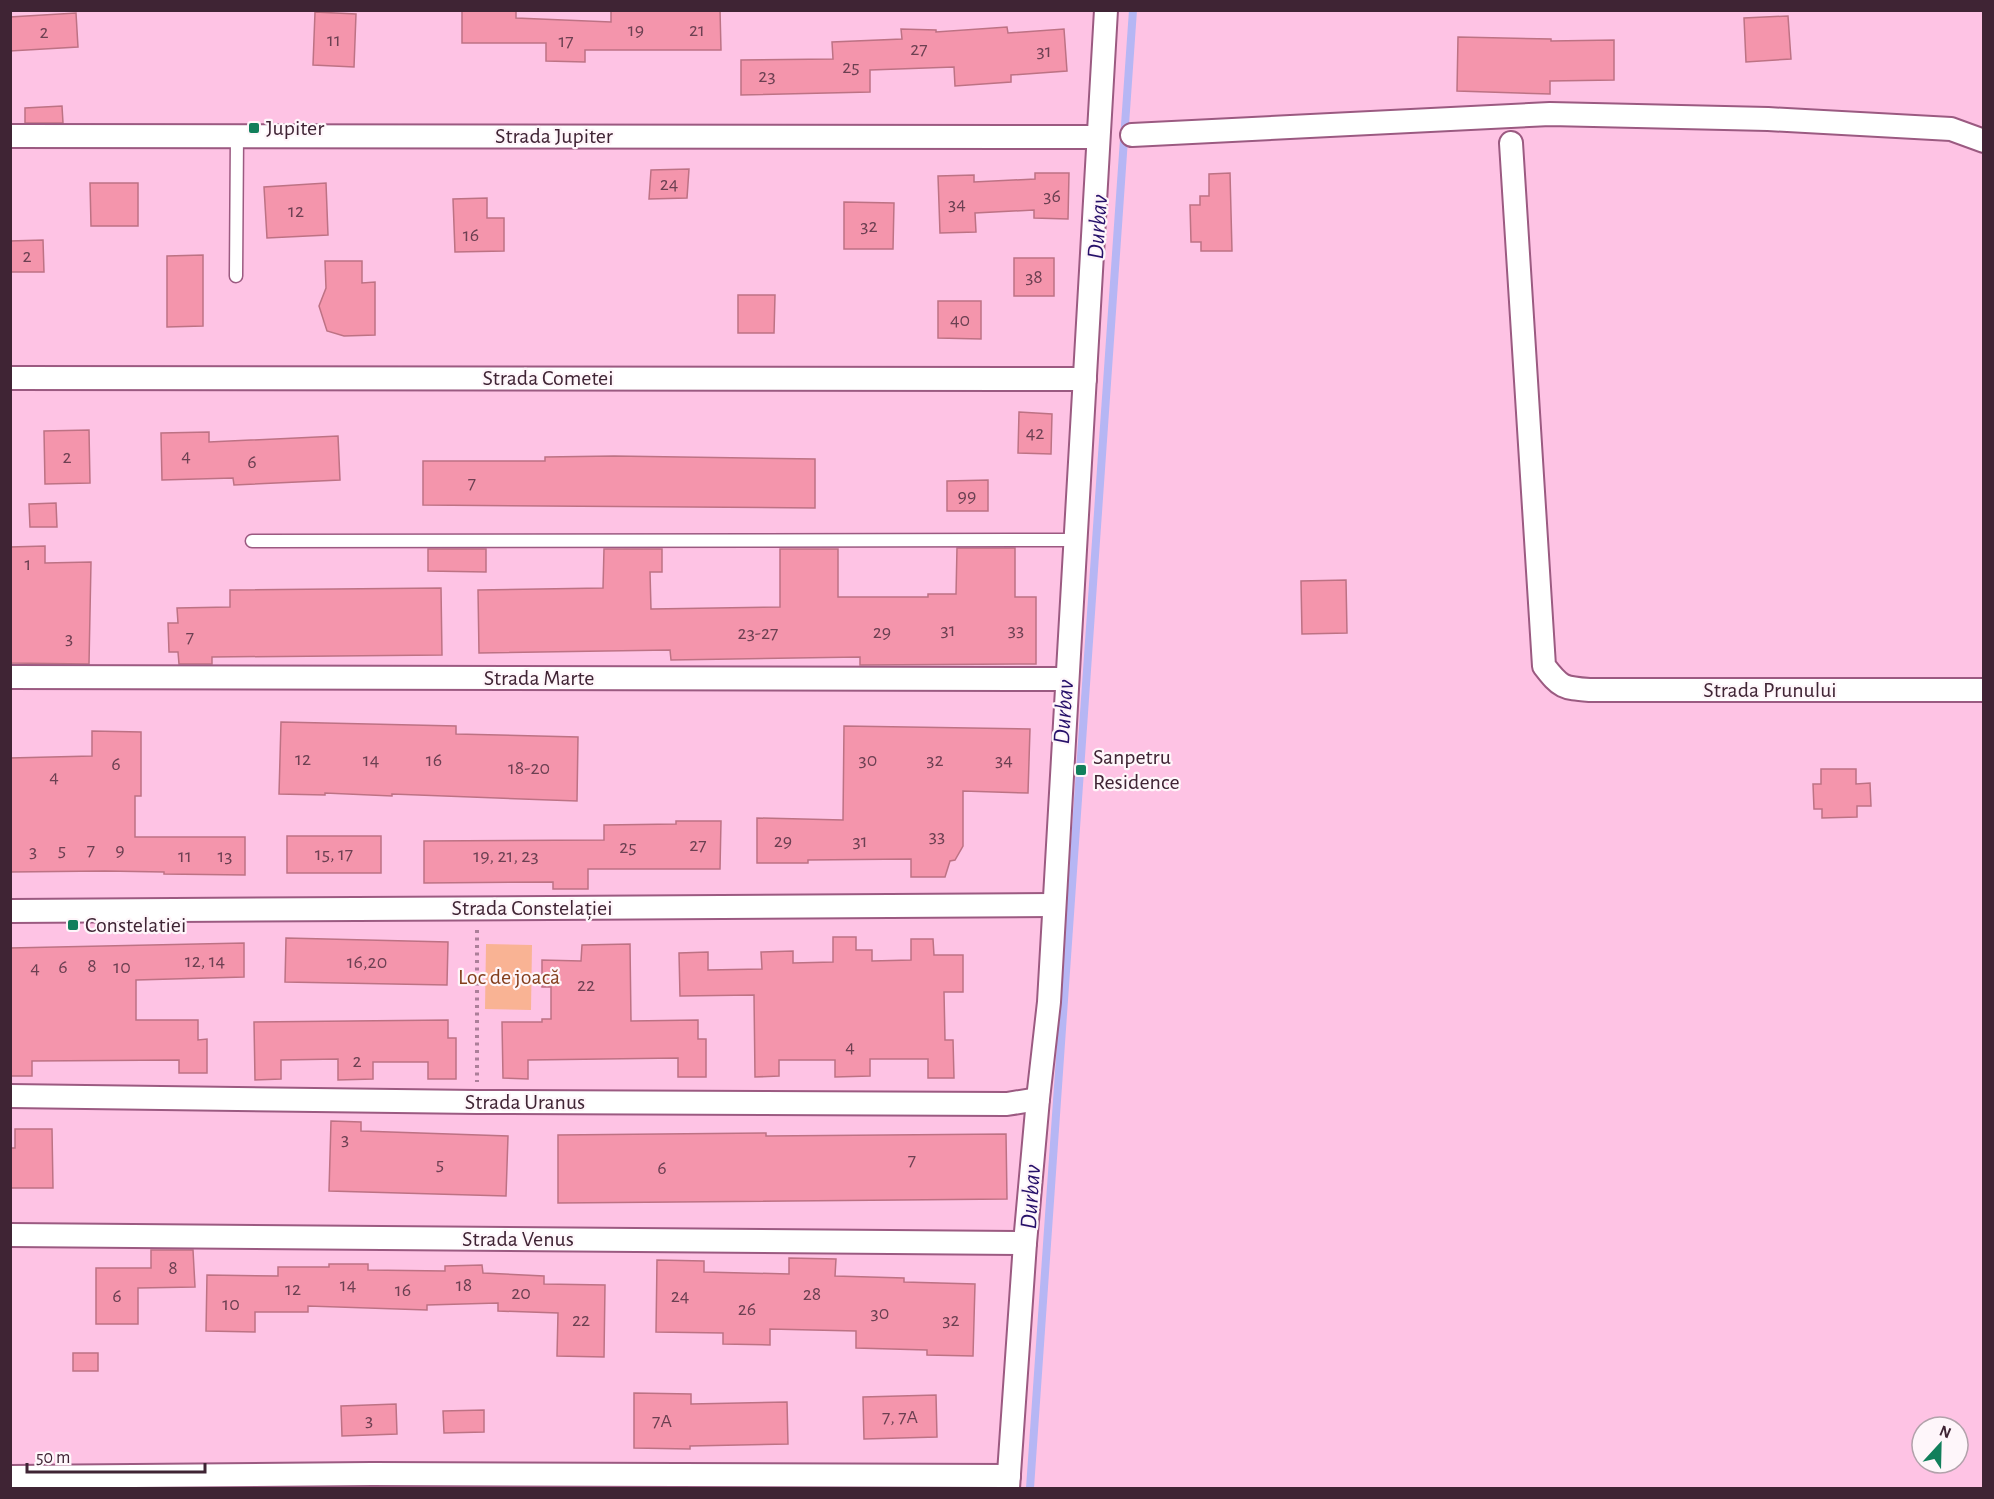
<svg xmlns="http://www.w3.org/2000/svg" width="1994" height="1499" font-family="'Alegreya Sans',sans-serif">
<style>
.green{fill:#f9b394}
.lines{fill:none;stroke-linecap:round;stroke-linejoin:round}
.stream{stroke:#b6b6f4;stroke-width:8}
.building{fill:#f495ac;stroke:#bd7284;stroke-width:1.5}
.lane-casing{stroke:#9b5a81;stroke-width:15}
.street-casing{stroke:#9b5a81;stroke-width:26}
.path{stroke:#ac7f99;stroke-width:4;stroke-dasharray:3 4.5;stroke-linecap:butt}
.lane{stroke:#fff;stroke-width:12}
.street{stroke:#fff;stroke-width:22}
.poi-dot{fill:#117f5b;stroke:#fef6fa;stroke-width:2}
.labels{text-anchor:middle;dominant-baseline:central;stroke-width:4.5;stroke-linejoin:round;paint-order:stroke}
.number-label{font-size:20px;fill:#6c4052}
.poi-label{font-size:22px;fill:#3f2434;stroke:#fef6fa;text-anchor:start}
.street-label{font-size:22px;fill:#3f2434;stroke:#fef6fa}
.park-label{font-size:22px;fill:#843f1d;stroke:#fef6fa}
.water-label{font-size:24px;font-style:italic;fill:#27116a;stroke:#fef6fa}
</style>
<rect width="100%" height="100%" fill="#fec3e4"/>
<!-- green -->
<polygon class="green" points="486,944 532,945 531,1010 485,1009"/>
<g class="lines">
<!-- stream -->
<polyline class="stream" points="1030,1488 1133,10"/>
</g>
<!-- building -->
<g class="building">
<polygon points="611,10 720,10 721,50 585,50 585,62 546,61 546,43 462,43 462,11 516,11 516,18 611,22"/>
<polygon points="315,12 356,14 354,67 313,65"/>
<polygon points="76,13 78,47 10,51 10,17"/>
<polygon points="1788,16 1791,59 1746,62 1744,18"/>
<polygon points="1007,27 1008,33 1064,29 1067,71 1011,75 1011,82 955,86 954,67 870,70 870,92 741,95 741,60 833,59 832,42 902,39 901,29 936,30 936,32"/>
<polygon points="1458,37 1551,39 1551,41 1614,40 1614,80 1550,81 1550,94 1457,91"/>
<polygon points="62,106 63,123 25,123 25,108"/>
<polygon points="689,169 687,198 649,199 651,170"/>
<polygon points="1035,173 1069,173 1068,219 1034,218 1034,210 975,213 976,232 940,233 938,176 974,175 974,182 1035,179"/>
<polygon points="1230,173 1232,251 1201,251 1201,242 1191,242 1190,205 1200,205 1200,196 1209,196 1209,174"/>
<polygon points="90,183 138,183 138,226 91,226"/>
<polygon points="326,183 328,235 267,238 264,187"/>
<polygon points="487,198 487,218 504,218 504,251 455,252 453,199"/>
<polygon points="844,202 894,203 893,249 844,249"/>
<polygon points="43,240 44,272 10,272 10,241"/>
<polygon points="203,255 203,326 167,327 167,256"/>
<rect x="1014" y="258" width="40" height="38"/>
<polygon points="325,261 362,261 362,283 375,282 375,335 344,336 327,331 319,306 326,288"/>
<polygon points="738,295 775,295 774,333 738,333"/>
<polygon points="938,301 981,301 981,339 938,338"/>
<polygon points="1019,412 1052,414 1051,454 1018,453"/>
<polygon points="89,430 90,483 45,484 44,431"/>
<polygon points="209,432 209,442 338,436 340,480 234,485 233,478 162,480 161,433"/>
<polygon points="614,456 815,459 815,508 423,505 423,461 545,461 545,457"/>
<polygon points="988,480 988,511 947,511 947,481"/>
<polygon points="56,503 57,527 30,527 29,504"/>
<polygon points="45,546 45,563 91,562 89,664 10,663 10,547"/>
<polygon points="957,548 1015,548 1015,597 1036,597 1036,664 860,665 860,657 671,660 670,650 479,653 478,590 603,588 604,549 662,549 662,572 650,572 651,609 780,607 780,549 838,549 838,597 928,597 928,594 956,594"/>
<polygon points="428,549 486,549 486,572 428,571"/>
<polygon points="1346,580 1347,633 1302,634 1301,581"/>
<polygon points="441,588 442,655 212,657 212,664 179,664 178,652 169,652 168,623 178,623 177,608 230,607 230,590"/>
<polygon points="281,722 456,726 456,734 578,737 577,801 392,794 392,796 325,793 325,795 279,794"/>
<polygon points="844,726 1030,729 1028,793 963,791 963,846 955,860 950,861 945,877 911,877 911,859 808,860 808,863 757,863 757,818 843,820"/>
<polygon points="92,731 141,732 141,796 135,796 135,837 245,837 245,875 164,874 164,872 105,871 10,872 10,758 92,756"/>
<polygon points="1821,769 1856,769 1856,784 1870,783 1871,806 1857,806 1857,817 1822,818 1822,809 1814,809 1813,784 1821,784"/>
<polygon points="676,821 721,821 720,869 588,869 588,889 553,889 553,882 424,883 424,841 604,840 604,825 676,824"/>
<rect x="287" y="836" width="94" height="37"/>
<polygon points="833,937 856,937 856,950 872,950 872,961 911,960 911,939 933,939 934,955 963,955 963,992 944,992 945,1040 953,1040 954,1078 928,1078 928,1059 870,1059 870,1076 835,1077 835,1060 779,1060 779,1076 755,1077 754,995 680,996 679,953 708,952 708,970 762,969 761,952 793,951 793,963 833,962"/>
<polygon points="286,938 448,942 447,985 285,982"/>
<polygon points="244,943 244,977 136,980 136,1020 198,1020 198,1040 207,1039 207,1073 179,1073 179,1060 32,1061 32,1076 10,1076 10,948"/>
<polygon points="630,944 631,1021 698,1020 698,1039 706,1039 706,1077 678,1077 678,1058 528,1060 528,1079 503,1078 502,1022 542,1022 542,1019 551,1019 551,987 542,987 542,960 581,961 582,945"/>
<polygon points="448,1020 448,1038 456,1038 456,1079 428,1079 428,1062 373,1062 373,1079 338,1080 338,1059 281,1060 281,1079 255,1080 254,1022"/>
<polygon points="331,1121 361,1122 361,1131 508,1136 506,1196 329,1191"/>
<polygon points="15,1129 52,1129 53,1188 10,1188 10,1148 15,1148"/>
<polygon points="766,1133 766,1136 1006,1134 1007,1199 558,1203 558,1135"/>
<polygon points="151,1250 193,1250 195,1287 138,1288 138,1324 96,1324 96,1268 151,1268"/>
<polygon points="789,1258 836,1259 835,1276 904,1278 904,1282 975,1284 973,1356 927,1355 927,1350 856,1348 856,1331 770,1329 770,1345 723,1344 723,1333 656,1332 657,1260 704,1261 704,1272 789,1274"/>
<polygon points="329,1264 368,1264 368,1270 445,1271 445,1266 482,1265 483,1273 544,1276 544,1284 605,1285 604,1357 557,1356 558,1313 498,1311 498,1303 427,1305 427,1310 308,1306 308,1312 255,1312 255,1332 206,1331 207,1275 278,1276 278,1267 329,1267"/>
<rect x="73" y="1353" width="25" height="18"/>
<polygon points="634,1393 691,1394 691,1404 787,1402 788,1444 690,1446 690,1449 634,1448"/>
<polygon points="936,1395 937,1437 864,1439 863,1397"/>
<polygon points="396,1404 397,1434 342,1436 341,1406"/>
<polygon points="484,1410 484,1432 444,1433 443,1411"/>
</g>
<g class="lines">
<defs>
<g id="lane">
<polyline points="236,276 237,135"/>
<polyline points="252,541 1075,540"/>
</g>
<g id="street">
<polyline points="1132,135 1550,114 1768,119 1951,129 1984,141"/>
<polyline points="10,136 1098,137"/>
<path d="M1511 143 1544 666C1561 688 1563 688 1590 690H1984"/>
<polyline points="10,378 1085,379"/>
<polyline points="10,677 1067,679"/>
<polyline points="10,911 1054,905"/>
<polyline points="10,1096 477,1102 1007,1104 1038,1099"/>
<polyline points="10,1235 1025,1243"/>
<polyline points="10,1477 372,1474 1009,1476"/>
<polyline points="1008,1488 1025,1243 1038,1099 1049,1002 1106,10"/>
</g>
</defs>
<!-- lane casing -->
<use href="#lane" class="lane-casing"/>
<!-- street casing -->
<use href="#street" class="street-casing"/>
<!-- path -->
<polyline class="path" points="477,930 477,1082"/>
<!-- lane -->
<use href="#lane" class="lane"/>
<!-- street -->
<use href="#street" class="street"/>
</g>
<!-- markers -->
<g class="poi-dot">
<rect x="248" y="122" width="12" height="12" rx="3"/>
<rect x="1075" y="764" width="12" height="12" rx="3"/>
<rect x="67" y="919" width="12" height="12" rx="3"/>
</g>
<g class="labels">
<!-- number labels -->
<g class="number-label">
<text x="636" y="30">19</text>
<text x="697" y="30">21</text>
<text x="44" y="32">2</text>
<text x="334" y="40">11</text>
<text x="566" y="41">17</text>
<text x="919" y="49">27</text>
<text x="1044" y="51">31</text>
<text x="851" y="67">25</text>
<text x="767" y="76">23</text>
<text x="669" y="184">24</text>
<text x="1052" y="196">36</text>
<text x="957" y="204">34</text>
<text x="296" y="211">12</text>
<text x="869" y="226">32</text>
<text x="471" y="235">16</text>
<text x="27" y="256">2</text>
<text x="1034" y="277">38</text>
<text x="960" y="320">40</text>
<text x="1035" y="433">42</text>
<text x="186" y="456">4</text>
<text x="67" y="457">2</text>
<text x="252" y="462">6</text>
<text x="472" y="483">7</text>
<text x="967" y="496">99</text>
<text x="28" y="564">1</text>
<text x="948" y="630">31</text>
<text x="1016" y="630">33</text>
<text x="882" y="632">29</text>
<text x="758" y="633">23-27</text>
<text x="190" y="637">7</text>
<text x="69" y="638">3</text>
<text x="303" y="759">12</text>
<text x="371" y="760">14</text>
<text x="434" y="760">16</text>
<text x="868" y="760">30</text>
<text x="935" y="760">32</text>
<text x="1004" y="760">34</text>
<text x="116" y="764">6</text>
<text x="529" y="768">18-20</text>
<text x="54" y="777">4</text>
<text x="937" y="836">33</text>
<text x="783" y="841">29</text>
<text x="860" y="841">31</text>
<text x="698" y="845">27</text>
<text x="628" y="847">25</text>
<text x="62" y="850">5</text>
<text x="91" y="850">7</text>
<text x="120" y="850">9</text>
<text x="33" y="851">3</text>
<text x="334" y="854">15, 17</text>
<text x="185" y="856">11</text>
<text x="225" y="856">13</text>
<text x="506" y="856">19, 21, 23</text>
<text x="205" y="961">12, 14</text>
<text x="367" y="962">16,20</text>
<text x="92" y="966">8</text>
<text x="63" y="967">6</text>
<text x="122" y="967">10</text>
<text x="35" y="968">4</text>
<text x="586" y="985">22</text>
<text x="850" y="1047">4</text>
<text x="357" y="1061">2</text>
<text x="345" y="1139">3</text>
<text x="912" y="1160">7</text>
<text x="440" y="1164">5</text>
<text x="662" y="1168">6</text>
<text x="173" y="1268">8</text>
<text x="348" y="1285">14</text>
<text x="464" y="1285">18</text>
<text x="293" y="1289">12</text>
<text x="403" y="1290">16</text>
<text x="521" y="1293">20</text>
<text x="812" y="1294">28</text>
<text x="117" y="1296">6</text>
<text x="680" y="1296">24</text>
<text x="231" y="1304">10</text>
<text x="747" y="1309">26</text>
<text x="880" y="1313">30</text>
<text x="581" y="1320">22</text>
<text x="951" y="1320">32</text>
<text x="900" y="1417">7, 7A</text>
<text x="369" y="1420">3</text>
<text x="662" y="1421">7A</text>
</g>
<!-- poi labels -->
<g class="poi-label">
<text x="266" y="128">Jupiter</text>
<text x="1093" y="757">Sanpetru<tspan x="1093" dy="25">Residence</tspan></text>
<text x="85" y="925">Constelatiei</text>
</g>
<!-- street labels -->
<g class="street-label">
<text x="554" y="136">Strada Jupiter</text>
<text x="548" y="378">Strada Cometei</text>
<text x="539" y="678">Strada Marte</text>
<text x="1770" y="690">Strada Prunului</text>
<text x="532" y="908">Strada Constelației</text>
<text x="525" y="1102">Strada Uranus</text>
<text x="518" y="1239">Strada Venus</text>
</g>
<!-- park labels -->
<g class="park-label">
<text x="509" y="977">Loc de joacă</text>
</g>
<!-- water labels -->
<g class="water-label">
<text transform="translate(1098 227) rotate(-86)">Durbav</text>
<text transform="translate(1064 712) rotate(-86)">Durbav</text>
<text transform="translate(1031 1197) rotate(-86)">Durbav</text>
</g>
</g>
<!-- border -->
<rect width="1994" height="1499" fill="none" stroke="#3f2434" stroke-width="24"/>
<!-- north arrow -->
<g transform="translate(1940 1445) rotate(22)"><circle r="28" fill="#fef6fa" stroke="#b2a2ab" stroke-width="1.5"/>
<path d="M0-4.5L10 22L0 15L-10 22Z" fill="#117f5b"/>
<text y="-9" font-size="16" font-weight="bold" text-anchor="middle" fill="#3f2434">N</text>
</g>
<!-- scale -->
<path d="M27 1463v9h178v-9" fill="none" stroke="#3f2434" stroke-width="3"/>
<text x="36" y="1463" font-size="18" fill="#3f2434" stroke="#fef6fa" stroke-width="4.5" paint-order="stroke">50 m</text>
</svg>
